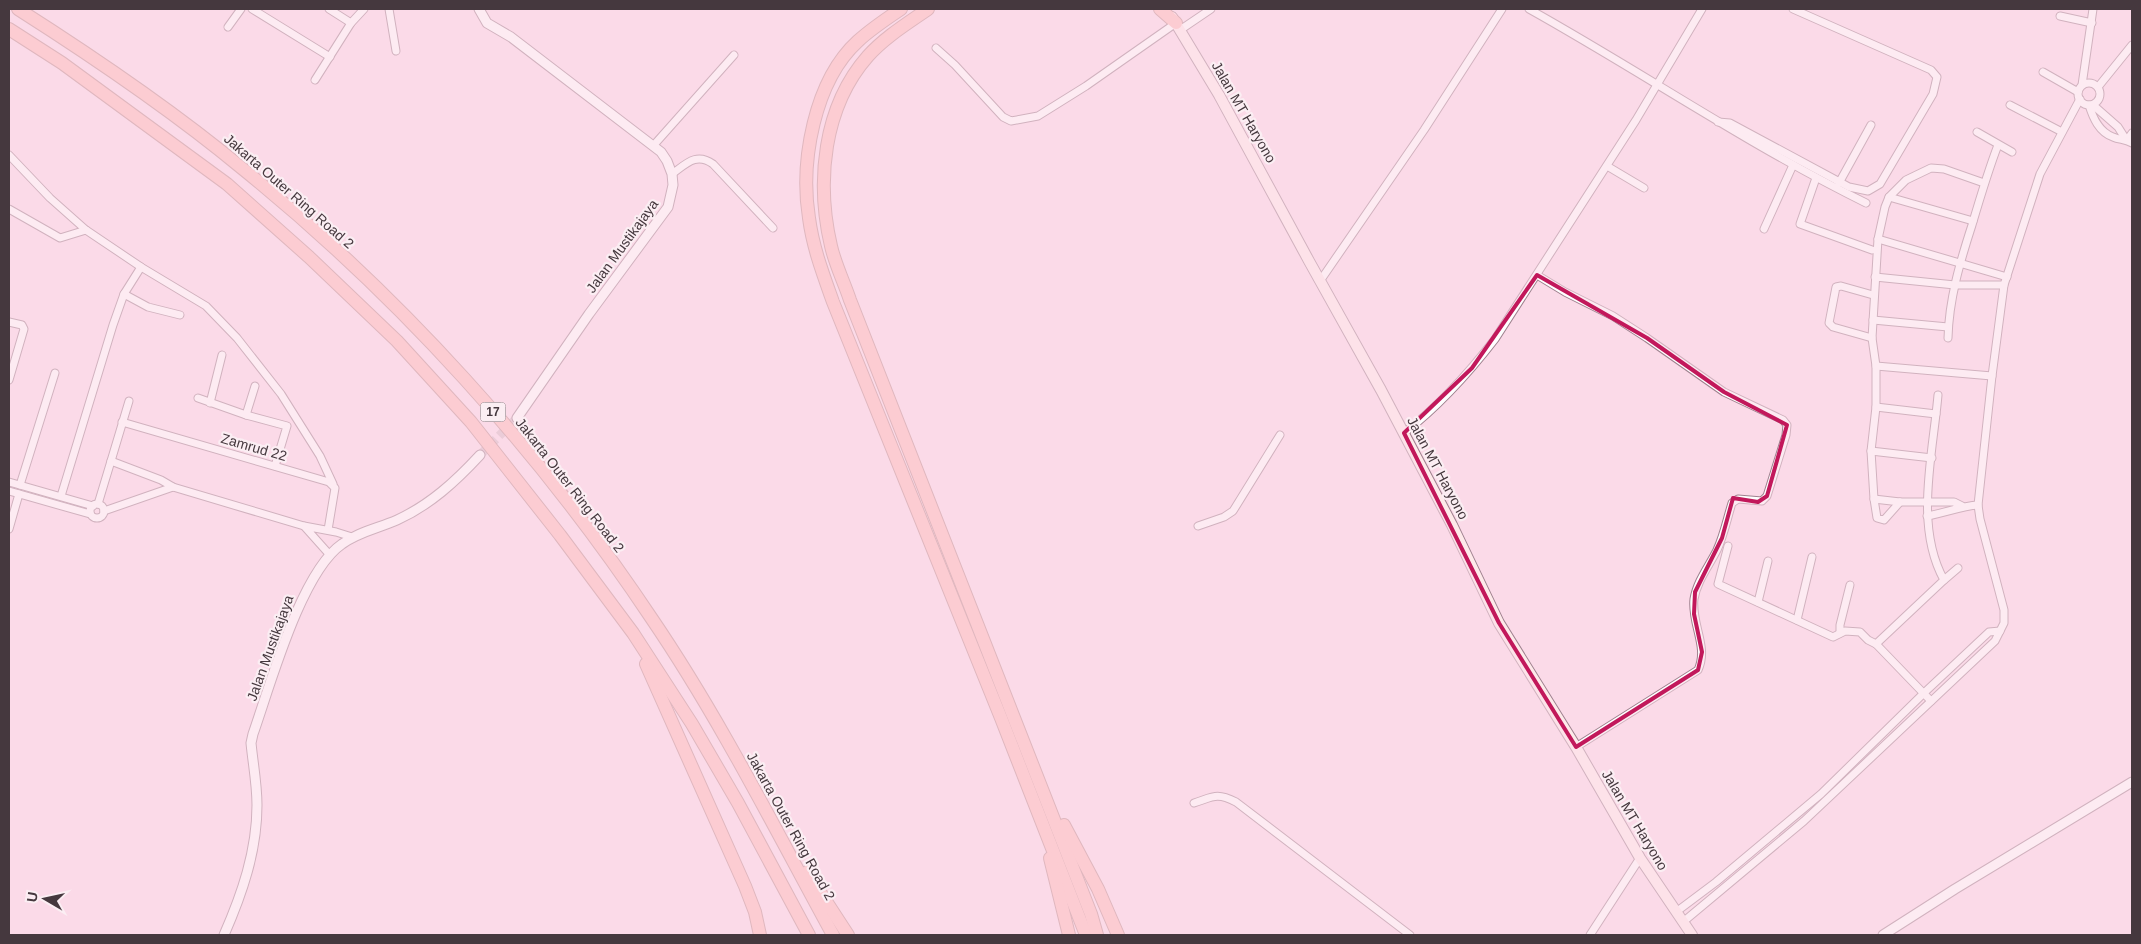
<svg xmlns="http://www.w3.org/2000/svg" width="2141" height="944" font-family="Helvetica,sans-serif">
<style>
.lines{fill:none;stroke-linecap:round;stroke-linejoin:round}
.tertiary-tunnel{stroke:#d7bac6;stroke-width:9;stroke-dasharray:9 4.5;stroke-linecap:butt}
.minor-casing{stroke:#9e818e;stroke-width:9}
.tertiary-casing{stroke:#9e818e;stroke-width:11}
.secondary-casing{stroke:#9e818e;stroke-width:12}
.motorway-casing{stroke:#bd8c8d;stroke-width:14}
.minor{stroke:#fff;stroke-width:7}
.tertiary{stroke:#fff;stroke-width:9}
.secondary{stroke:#feeaea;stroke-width:10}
.motorway{stroke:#fdbab8;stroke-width:12}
.marked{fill:none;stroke:#c2185b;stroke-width:4;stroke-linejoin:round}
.labels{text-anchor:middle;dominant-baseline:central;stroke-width:4.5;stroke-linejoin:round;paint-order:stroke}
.shield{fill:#fbeef3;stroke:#7c6f74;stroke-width:1}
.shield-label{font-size:12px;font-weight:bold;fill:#45383e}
.street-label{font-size:14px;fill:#45383e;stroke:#fbeef3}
</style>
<rect width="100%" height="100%" fill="#fbdae8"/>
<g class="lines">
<!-- tertiary-tunnel -->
<polyline class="tertiary-tunnel" points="480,455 517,418"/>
<defs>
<g id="minor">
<polyline points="252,9 330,57"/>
<polyline points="329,9 351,23"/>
<polyline points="389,9 396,51"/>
<path d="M1529 9C1642 72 1750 146 1866 203"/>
<polyline points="2060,16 2092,23"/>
<polyline points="228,27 241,9"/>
<polyline points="1180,30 1211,9"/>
<polyline points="936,48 955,65 1003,117 1011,121 1038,116 1086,86 1176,23"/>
<polyline points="2043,72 2078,92"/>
<polyline points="315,80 351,23 364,9"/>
<circle cx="2089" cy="94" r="11"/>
<polyline points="2082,85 2093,9"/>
<polyline points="2098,87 2132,45"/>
<polyline points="2010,105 2062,132"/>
<path d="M2089 105C2093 118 2099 132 2113 137 2120 140 2125 139 2132 143"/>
<polyline points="2093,105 2118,127 2125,138"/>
<polyline points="1718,122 1730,123 1849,187 1868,191 1880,184 1933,94 1937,77 1931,70 1793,9"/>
<polyline points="1977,132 2012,152"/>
<polyline points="2127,140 2132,133"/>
<polyline points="653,146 734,55"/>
<polyline points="9,155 50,198 86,230 141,267 206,306 237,338 281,394 320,456 333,484"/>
<polyline points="1607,166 1644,188"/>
<path d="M672 174C686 164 696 152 713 164L773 228"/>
<polyline points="1816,178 1800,224 1872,250"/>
<polyline points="1839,183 1871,125"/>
<polyline points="1889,197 1973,221"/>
<polyline points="9,209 60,238 86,230"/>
<polyline points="1764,229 1793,165"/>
<polyline points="1878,239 2007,277"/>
<path d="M1537 275 1565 292 1613 316 1647 338 1724 392 1783 420 1787 425 1786 435 1767 496 1762 501 1738 499 1732 503C1727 519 1724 535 1717 550 1709 566 1697 581 1694 599 1691 624 1709 647 1698 670L1576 747"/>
<polyline points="1875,277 1955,285 2004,285"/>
<polyline points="1320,281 1424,130 1502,9"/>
<polyline points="124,294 148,307 180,315"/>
<polyline points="1873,320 1948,327"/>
<polyline points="9,322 22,325 24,329 9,380"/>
<polyline points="1872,338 1833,327 1829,323 1836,287 1841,286 1873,295"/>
<path d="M1948 338C1949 299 1960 262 1972 225 1980 198 1988 171 1998 145"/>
<polyline points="1876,366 1992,376"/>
<polyline points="198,398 246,415 287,426 275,466"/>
<polyline points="210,403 222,355"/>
<polyline points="1876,407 1936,414"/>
<polyline points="246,415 255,386"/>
<polyline points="122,422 329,482 335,488 328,530"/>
<path d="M1404 433C1439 406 1468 374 1495 339L1636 120 1702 9"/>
<polyline points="1871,451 1932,458"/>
<polyline points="111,461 129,401"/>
<polyline points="9,482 93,506"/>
<polyline points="20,485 55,373"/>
<polyline points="9,491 90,514"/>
<polyline points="61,496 113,325 124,294 141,267"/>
<polyline points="1874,499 1900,502 1954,502 1962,506"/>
<polyline points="1900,502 1884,520 1877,518 1874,499 1871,451 1876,407 1876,366 1872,338 1878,239 1885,207 1889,197 1906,180 1931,168 1944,169 1984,183"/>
<polyline points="98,504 111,461 161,480 173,487"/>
<circle cx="97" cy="511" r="7"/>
<polyline points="104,511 173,487 304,526"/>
<path d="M1927 516C1945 513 1961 506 1978 505"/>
<polyline points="1198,526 1224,517 1233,511 1280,435"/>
<polyline points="9,529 19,494"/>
<polyline points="1728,546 1718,584 1833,637 1845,631 1860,632 1868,640 1876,644 1931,701"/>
<polyline points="329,554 304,526 336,532 352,537"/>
<polyline points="1944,580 1958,568"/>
<polyline points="1758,602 1768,561"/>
<polyline points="1797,620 1812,557"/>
<polyline points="1840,633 1840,625 1850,585"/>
<path d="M1876 644 1944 580C1914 526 1933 454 1938 395"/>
<path d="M1194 803C1213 797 1216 792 1236 802L1410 935"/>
<polyline points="1676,912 1716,882 1821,794 1925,692 1989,632 2000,631"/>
<polyline points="1683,922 1804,821 1995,641 2004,623 2004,610 1980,519 1978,505 1992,376 2004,285 2040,174 2080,99"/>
<polyline points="1590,935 1640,858"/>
</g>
<g id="tertiary">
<polyline points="479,9 487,23 511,37 661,152 667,161 672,174 673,185 668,207 589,314 517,418"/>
<path d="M224 935C242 894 257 851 257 805 257 784 253 764 251 743L253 734C270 686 301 572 342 544 358 532 379 528 397 520 430 505 456 481 480 455"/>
<polyline points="1883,935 1955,889 2132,782"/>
</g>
<polyline id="secondary" points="1172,17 1219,95 1309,261 1381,390 1452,525 1499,623 1576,747 1640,858 1692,935"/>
<g id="motorway">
<path d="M18 9C95 58 172 110 243 169 400 296 540 451 652 619 720 719 775 829 833 935"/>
<path d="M901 9C886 19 871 29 858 41 814 81 800 162 809 218 813 248 823 274 833 302L1001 718 1086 935"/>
<path d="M928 9C908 23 885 37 868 56 823 107 816 182 831 246 835 264 844 282 850 300L1091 914 1097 935"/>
<polyline points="1160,9 1176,23"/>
<polyline points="9,29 62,63 227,184 309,257 397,341 471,422 560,535 633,633 692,724 738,803 809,935"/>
<polyline points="646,664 745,886 755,912 760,935"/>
<polyline points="1064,825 1098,889 1118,935"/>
<polyline points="1050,858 1069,935"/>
<polyline points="807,872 848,935"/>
</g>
</defs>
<!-- minor casing -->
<use href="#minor" class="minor-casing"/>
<!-- tertiary casing -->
<use href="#tertiary" class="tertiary-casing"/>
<!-- secondary casing -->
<use href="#secondary" class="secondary-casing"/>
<!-- motorway casing -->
<use href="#motorway" class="motorway-casing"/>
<!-- minor -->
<use href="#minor" class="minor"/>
<!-- tertiary -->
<use href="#tertiary" class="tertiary"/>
<!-- secondary -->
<use href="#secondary" class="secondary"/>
<!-- motorway -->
<use href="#motorway" class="motorway"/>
</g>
<!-- marked area -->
<path d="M0 0H2141V944H0ZM1537 275 1647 338 1724 392 1787 425 1767 496 1758 502 1733 498 1722 538 1695 592 1694 614 1702 652 1698 670 1576 747 1499 623 1404 433 1472 368Z" fill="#fbdae8" fill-opacity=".55" fill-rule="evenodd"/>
<path class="marked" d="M1537 275 1647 338 1724 392 1787 425 1767 496 1758 502 1733 498 1722 538 1695 592 1694 614 1702 652 1698 670 1576 747 1499 623 1404 433 1472 368Z"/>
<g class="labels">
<!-- shield labels -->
<rect class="shield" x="480.5" y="402.5" width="25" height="19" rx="4"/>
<g class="shield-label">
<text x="493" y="412">17</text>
</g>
<!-- street labels -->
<g class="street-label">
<text transform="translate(1244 112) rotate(60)">Jalan MT Haryono</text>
<text transform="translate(289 191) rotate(41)">Jakarta Outer Ring Road 2</text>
<text transform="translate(622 246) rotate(-54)">Jalan Mustikajaya</text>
<text transform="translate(254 447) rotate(16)">Zamrud 22</text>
<text transform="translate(1438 468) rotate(62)">Jalan MT Haryono</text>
<text transform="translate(570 485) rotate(52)">Jakarta Outer Ring Road 2</text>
<text transform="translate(270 648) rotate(-70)">Jalan Mustikajaya</text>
<text transform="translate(1635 820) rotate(59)">Jalan MT Haryono</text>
<text transform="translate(791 826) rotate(61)">Jakarta Outer Ring Road 2</text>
</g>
</g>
<!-- border -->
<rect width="2141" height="944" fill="none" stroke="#45383e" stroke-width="20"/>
<!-- north arrow -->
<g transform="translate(45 899) rotate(279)" stroke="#fbeef3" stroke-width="4" paint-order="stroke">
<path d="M0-4L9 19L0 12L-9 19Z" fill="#45383e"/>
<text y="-8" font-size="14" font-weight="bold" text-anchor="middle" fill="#45383e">U</text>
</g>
</svg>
